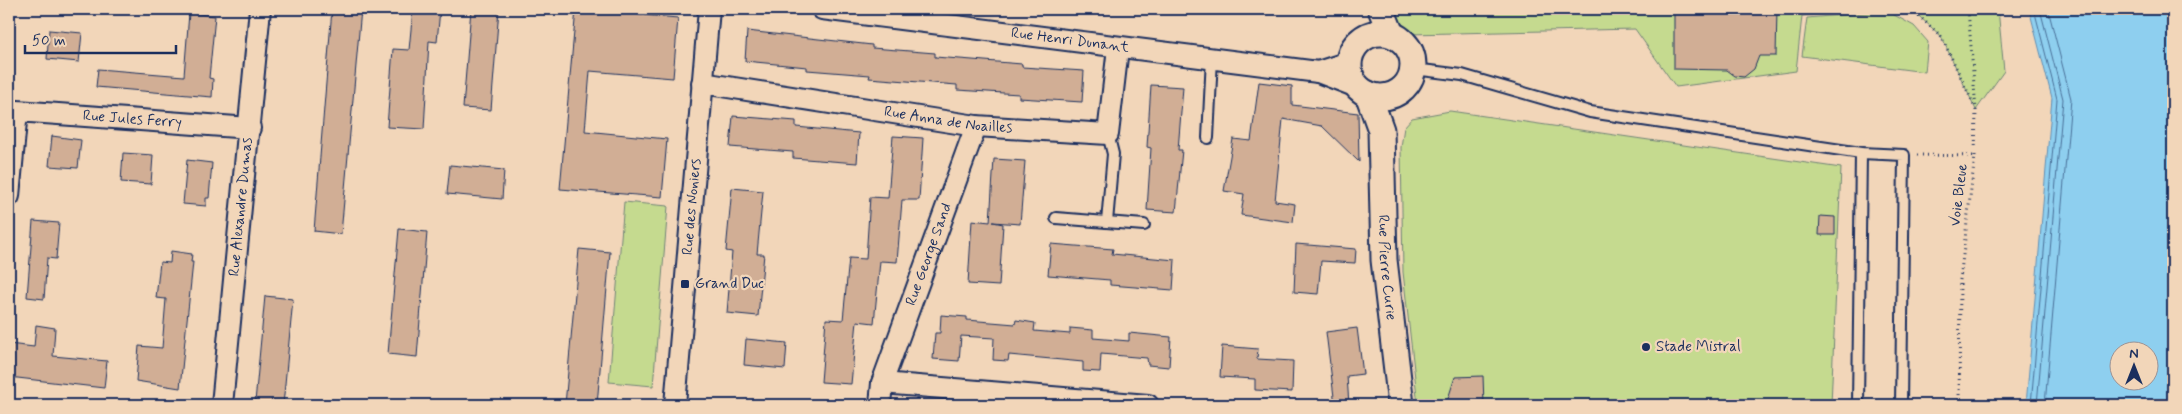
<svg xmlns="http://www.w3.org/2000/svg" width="2182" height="414" font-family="Mynerve,sans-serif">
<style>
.green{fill:#c5da8f;stroke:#708476}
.water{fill:#8ecfef;stroke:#608fb5;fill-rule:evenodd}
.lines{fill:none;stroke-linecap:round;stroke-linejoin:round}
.shore{stroke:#496f98;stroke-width:1}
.building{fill:#d1ae95;stroke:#1b2f5e}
.service-casing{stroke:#1b2f5e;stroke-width:14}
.minor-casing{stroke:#1b2f5e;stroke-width:24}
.tertiary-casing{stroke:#1b2f5e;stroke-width:29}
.path{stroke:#1b2f5e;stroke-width:3;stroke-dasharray:1 4;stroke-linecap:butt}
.service{stroke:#f2d6b9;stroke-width:10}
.minor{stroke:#f2d6b9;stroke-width:20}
.tertiary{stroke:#f2d6b9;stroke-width:25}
.poi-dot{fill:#1b2f5e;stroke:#f2d6b9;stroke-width:2}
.labels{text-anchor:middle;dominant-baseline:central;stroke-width:4.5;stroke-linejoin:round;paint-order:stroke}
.street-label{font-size:15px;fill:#1b2f5e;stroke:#f2d6b9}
.poi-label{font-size:15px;fill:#1b2f5e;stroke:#f2d6b9;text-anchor:start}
</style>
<rect width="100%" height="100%" fill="#f2d6b9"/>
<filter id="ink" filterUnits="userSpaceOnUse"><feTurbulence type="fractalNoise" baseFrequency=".02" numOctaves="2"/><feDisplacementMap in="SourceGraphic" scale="10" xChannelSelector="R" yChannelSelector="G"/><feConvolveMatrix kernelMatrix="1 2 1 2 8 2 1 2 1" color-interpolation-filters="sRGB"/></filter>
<g filter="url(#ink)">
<!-- green -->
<g class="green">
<polygon points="1392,9 1873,9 1802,16 1796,71 1676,87 1635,29 1409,34"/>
<polygon points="1911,9 1998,9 2004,71 1976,110 1941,36"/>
<polygon points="1887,11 1914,26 1928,42 1925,72 1802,56 1807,18"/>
<polygon points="1450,111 1841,168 1831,405 1418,405 1403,272 1401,147 1404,127 1412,118"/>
<polygon points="624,202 668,206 653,386 609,382"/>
</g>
<!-- water -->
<path class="water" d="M2029 9H2173V405H2026L2052 98ZM2120 352H2150V382H2120Z"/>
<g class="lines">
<!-- shore -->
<g class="shore">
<polyline points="2031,405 2057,99 2034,9"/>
<polyline points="2037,405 2063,99 2040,9"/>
<polyline points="2045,405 2071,99 2048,9"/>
</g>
</g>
<!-- building -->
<g class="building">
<polygon points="332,9 361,9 341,234 314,231"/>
<polygon points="413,9 440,9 437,42 429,41 424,129 387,127 393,49 409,50"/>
<polygon points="471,9 499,9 491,110 463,108"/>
<polygon points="576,9 595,9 595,11 678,18 673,78 590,71 585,131 667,139 662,197 560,189"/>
<polygon points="1674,9 1777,9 1776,56 1759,56 1754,69 1744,77 1735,76 1727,70 1674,69"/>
<polygon points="189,13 215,16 209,78 213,79 212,97 96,87 98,69 184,76"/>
<polygon points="49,30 82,33 79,62 47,59"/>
<polygon points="747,31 872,45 872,48 935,53 935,57 1022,64 1022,67 1084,71 1082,102 1019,98 1019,94 957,90 957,85 869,78 870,75 807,70 807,67 745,61"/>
<polygon points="1259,82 1292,86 1292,105 1358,113 1359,162 1322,126 1283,119 1275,201 1295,204 1293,222 1241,215 1244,194 1224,191 1233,139 1251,141"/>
<polygon points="1151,85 1183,87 1178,150 1182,150 1176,212 1147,210 1151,148 1147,147"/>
<polygon points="733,116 796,121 796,127 859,133 857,163 793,158 793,152 730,147"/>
<polygon points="52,136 81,140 78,168 49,166"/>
<polygon points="893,136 923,138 919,200 902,200 897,262 880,261 874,323 857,321 851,384 821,382 826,319 843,320 849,258 866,259 870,197 888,198"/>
<polygon points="123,153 153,155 151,184 121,182"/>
<polygon points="994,159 1025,161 1020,224 993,222 1003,224 999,286 968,284 972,220 990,222"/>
<polygon points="187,160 212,163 209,198 206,198 206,206 183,204"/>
<polygon points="450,165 504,170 502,199 447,194"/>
<polygon points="732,188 763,191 757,254 764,254 758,316 727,313 732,252 726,251"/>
<polygon points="1820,216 1835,217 1835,235 1819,235"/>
<polygon points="33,221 59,223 56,259 47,258 44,299 27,297"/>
<polygon points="399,229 427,232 417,357 388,354"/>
<polygon points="1051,244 1113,249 1112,254 1175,260 1173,290 1110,285 1110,280 1048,275"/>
<polygon points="1296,244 1356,249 1355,263 1321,261 1318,294 1294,292"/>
<polygon points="579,249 610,252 597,405 565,405"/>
<polygon points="171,251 192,254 191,262 193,262 180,388 136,381 139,346 162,348 166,299 156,298 160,262 170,263"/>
<polygon points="265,296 293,299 283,405 255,402"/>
<polygon points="941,315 967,317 967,320 1015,324 1016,320 1035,323 1034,331 1070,334 1070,328 1093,330 1093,338 1129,341 1129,333 1171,337 1169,367 1148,365 1147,358 1101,354 1100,372 1083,371 1083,362 1009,355 1008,361 993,360 994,338 961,336 959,361 933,359 935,333 940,333"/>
<polygon points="36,325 55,328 53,356 107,361 104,388 9,377 9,344 34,347"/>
<polygon points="1357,328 1363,374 1347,376 1349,405 1335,405 1326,332"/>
<polygon points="746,339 787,343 785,369 744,365"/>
<polygon points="1222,346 1258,349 1257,359 1293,361 1292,392 1255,390 1255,379 1220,377"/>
<polygon points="1483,376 1484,405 1446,405 1455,377"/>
</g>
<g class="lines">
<defs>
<g id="service">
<polyline points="1414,69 1462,75 1590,112 1861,153 1904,155 1901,405"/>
<polyline points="1208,138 1212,58"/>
<polyline points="1056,218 1144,225"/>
<polyline points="1107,222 1113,154 1108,134"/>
<polyline points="1858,405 1861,153"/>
</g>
<g id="minor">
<path id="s1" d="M822 9 1318 72 1357 87"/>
<polyline points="1318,72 1349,62"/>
<path id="s2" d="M702 83 976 126 1108 134 1118 48"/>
<path id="s3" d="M9 196 17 111 250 128"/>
<polyline points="882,383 1148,405"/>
<path id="s4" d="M222 405 260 9"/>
<path id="s5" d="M675 405 709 9"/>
<path id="s6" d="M880 405 882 383 976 126"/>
</g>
<g id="tertiary">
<polyline points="1381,9 1391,34"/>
<circle cx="1381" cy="65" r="32"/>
<path id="s7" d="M1368 94 1381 130 1384 260 1401 405"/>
</g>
</defs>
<!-- service casing -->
<use href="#service" class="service-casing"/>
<!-- minor casing -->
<use href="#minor" class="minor-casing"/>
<!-- tertiary casing -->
<use href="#tertiary" class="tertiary-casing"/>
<!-- path -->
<g class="path">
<polyline points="1911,9 1941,36 1975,107"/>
<polyline points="1917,155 1975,156"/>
<polyline points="1959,405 1960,280 1975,156 1976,110 1968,9"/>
</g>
<!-- service -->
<use href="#service" class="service"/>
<!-- minor -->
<use href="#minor" class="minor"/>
<!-- tertiary -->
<use href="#tertiary" class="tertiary"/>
</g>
</g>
<!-- markers -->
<g class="poi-dot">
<rect x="680" y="279" width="10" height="10" rx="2.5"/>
<circle cx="1646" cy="347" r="5"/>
</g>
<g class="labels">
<!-- street labels -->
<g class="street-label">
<text stroke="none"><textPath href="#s1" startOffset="250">Rue Henri Dunant</textPath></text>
<text stroke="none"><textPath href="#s3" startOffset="201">Rue Jules Ferry</textPath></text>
<text stroke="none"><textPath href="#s2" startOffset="249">Rue Anna de Noailles</textPath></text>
<text transform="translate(1959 195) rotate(-83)">Voie Bleue</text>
<text stroke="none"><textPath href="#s4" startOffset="199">Rue Alexandre Dumas</textPath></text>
<text stroke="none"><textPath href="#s5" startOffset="199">Rue des Noniers</textPath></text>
<text stroke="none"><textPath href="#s6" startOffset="159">Rue George Sand</textPath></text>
<text stroke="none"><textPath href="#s7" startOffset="176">Rue Pierre Curie</textPath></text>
</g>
<!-- poi labels -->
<g class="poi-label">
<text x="695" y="284">Grand Duc</text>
<text x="1656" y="347">Stade Mistral</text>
</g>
</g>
<!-- margin -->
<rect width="2182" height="414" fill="none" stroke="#f2d6b9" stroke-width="30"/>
<rect x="15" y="15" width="2152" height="384" fill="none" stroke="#1b2f5e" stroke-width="2" filter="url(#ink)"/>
<!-- north arrow -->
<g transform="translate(2134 366)"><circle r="24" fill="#f2d6b9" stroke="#9c9395"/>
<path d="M0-4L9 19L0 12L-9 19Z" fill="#1b2f5e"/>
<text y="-8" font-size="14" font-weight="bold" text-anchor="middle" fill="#1b2f5e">N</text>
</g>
<!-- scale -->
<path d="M25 45v8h151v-8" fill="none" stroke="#1b2f5e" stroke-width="2.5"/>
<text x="32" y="45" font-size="15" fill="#1b2f5e" stroke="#f2d6b9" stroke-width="4" paint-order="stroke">50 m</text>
</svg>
